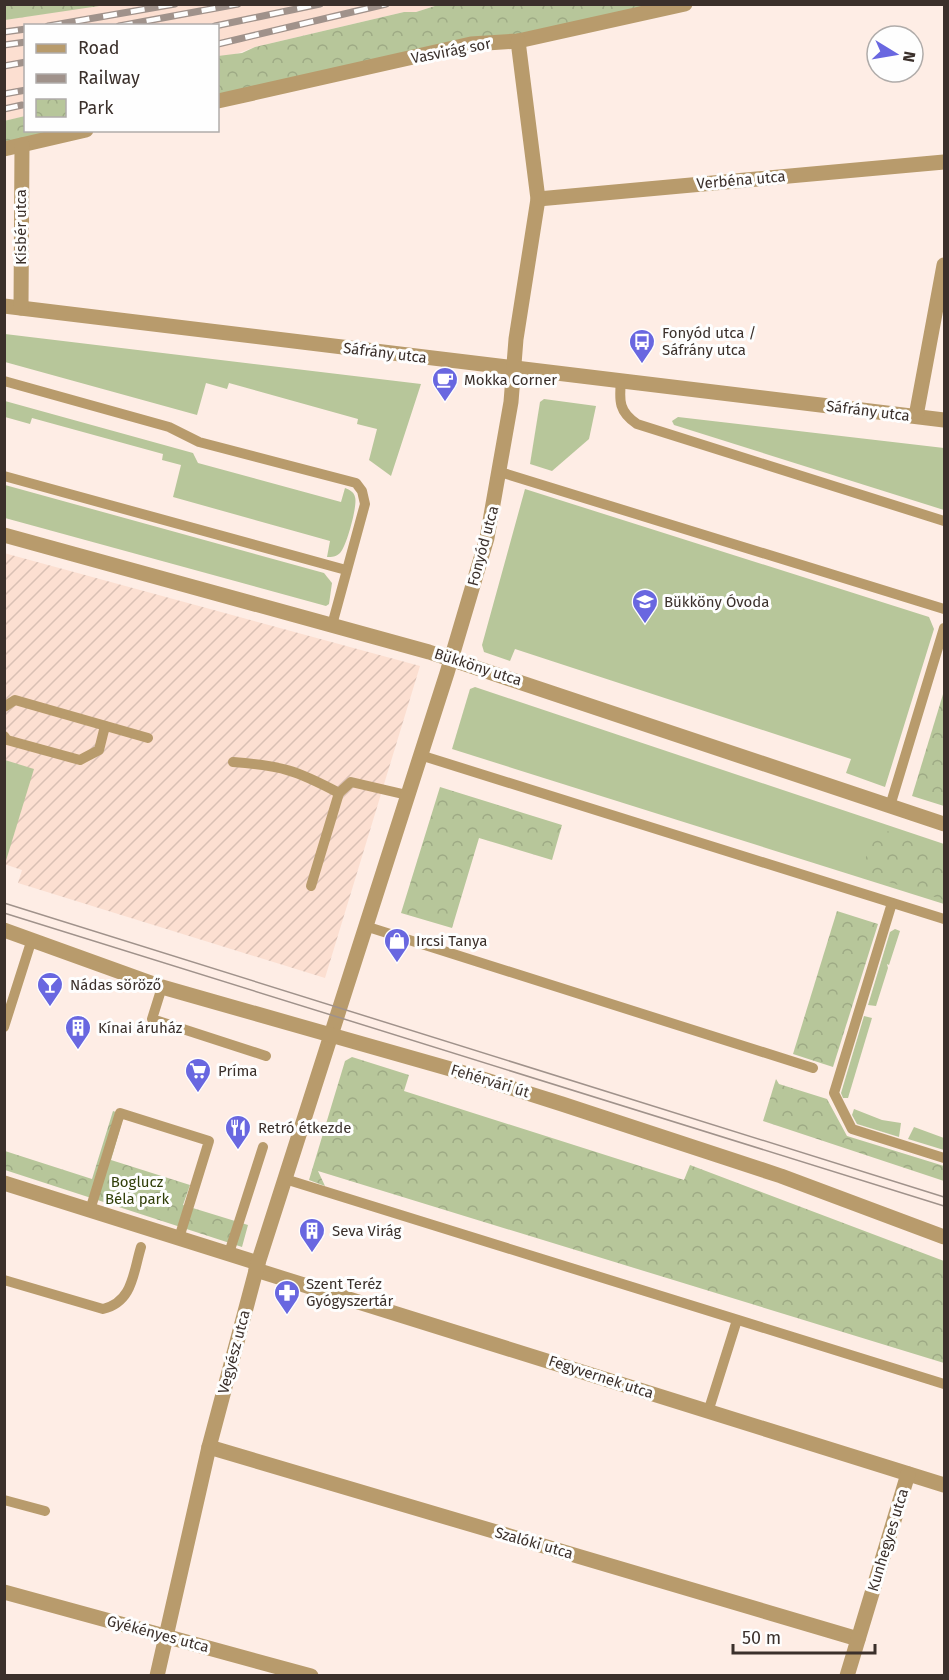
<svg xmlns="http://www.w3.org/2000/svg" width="949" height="1680" font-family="'Fira Sans',sans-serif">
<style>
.industrial{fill:url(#industrial-furrows)}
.built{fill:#fcdfd1}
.grass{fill:#b7c69a}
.park{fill:url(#park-crowns)}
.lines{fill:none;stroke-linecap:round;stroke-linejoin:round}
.service{stroke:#b89b6c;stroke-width:10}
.minor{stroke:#b89b6c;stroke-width:15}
.tertiary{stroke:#b89b6c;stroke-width:15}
.tram{stroke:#a0928b;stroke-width:1.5}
.rail-casing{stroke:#a0928b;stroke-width:7}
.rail{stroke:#fefefe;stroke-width:4.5;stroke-dasharray:14;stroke-linecap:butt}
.labels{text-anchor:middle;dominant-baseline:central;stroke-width:6;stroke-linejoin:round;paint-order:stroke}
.street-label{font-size:15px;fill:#3b302b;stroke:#fefefe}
.poi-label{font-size:15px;fill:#3b302b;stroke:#fefefe;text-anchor:start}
.park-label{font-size:15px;fill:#303e08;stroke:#fefefe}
</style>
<defs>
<pattern id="industrial-furrows" width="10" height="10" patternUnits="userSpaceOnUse" patternTransform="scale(1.5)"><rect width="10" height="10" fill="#fcdfd1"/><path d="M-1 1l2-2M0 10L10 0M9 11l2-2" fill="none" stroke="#d9c0b4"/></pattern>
<pattern id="park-crowns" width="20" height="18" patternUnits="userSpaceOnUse" patternTransform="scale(1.5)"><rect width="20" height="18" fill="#b7c69a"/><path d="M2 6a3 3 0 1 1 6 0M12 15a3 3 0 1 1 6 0" fill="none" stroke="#9eaa85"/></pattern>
</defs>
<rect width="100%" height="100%" fill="#feede5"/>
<!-- industrial -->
<polygon class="industrial" points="4,553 420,666 325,978 18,883 22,870 4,864"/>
<!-- built -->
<polygon class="built" points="106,4 438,5 416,12 404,12 255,47 230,56 218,56 218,26 26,26 25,116 5,121 4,20"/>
<!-- grass -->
<g class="grass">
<polygon points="5,334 421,384 391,476 369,460 377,429 357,424 358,419 229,383 227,389 206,383 197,415 5,362"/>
<polygon points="544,399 596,406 589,439 552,471 530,464 540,402"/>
<path d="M5 401 193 453 198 463 341 502 345 488C350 490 354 492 355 497 358 505 346 548 340 553 336 557 332 557 327 557L330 541 173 497 181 465 162 460 163 454 32 418 30 424 5 417Z"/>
<polygon points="678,417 944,448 944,510 674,425 672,421"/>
<polygon points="5,485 324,573 332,583 329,604 326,606 5,518"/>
<polygon points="525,489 929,617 934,629 885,787 846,773 851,759 515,649 510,661 484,652 482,645"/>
<polygon points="475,687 944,844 944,904 452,749 470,689"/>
<polygon points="5,760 34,769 5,864 4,760"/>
<polygon points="895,929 900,931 889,965 887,964 888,968 876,1006 868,1005 890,932"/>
<polygon points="864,1016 872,1018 848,1098 843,1098 841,1093"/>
<polygon points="854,1109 882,1120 901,1123 899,1137 857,1124 852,1115"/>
<polygon points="914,1127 944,1138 944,1150 908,1139"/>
</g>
<!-- park -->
<g class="park">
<polygon points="5,4 106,4 106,5 5,20"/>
<polygon points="438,5 685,5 218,101 218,56 242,53 255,47 404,12 416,12"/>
<polygon points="25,116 26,130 86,131 5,148 4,121"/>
<polygon points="944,691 944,806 912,796"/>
<polygon points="440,787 562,825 552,860 479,838 452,928 401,913"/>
<polygon points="875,827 944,850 944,900 861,873"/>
<polygon points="837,911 878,924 833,1067 793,1054"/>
<polygon points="352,1057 409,1075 404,1091 684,1180 690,1165 944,1261 944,1363 318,1171 325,1186 309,1180 345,1061"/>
<polygon points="776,1079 779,1084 827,1099 847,1136 944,1166 944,1181 763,1121"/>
<polygon points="113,1111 124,1115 111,1160 190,1185 183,1205 248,1225 242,1247 5,1170 5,1151 92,1179"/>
</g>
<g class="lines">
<!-- service -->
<g class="service">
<polyline points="4,381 169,427 199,442 356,483 362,491 365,504 332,625"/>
<path d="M621 381C619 401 619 412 637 424L944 521"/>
<polyline points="500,472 944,609"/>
<polyline points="4,476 346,570"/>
<polyline points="4,707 15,700 148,738"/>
<polyline points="4,736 7,740 80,760 99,750 105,726"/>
<polyline points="420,755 944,919"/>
<path d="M233 762C282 766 296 770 339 793L351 782 407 795"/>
<polyline points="890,806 944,628"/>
<polyline points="311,886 339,793"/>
<polyline points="892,903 834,1093 852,1129 944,1158"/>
<polyline points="365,926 813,1068"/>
<polyline points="162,987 152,1019 266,1056"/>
<polyline points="4,1027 32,939"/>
<polyline points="285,1179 944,1384"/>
<polyline points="90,1210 120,1113 209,1141 179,1238"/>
<polyline points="229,1253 263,1147"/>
<path d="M4 1280 103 1309C133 1302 133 1273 141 1247"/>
<polyline points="708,1412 737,1320"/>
<polyline points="4,1500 45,1511"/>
</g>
<!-- minor -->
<g class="minor">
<polyline points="218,101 471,44 518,41 685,4"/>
<polyline points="4,149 86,130"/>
<polyline points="538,199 944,162"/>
<polyline points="4,306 944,420"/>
<polyline points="21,308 22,145"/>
<polyline points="916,416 944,265"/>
<polyline points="4,535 429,652 944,824"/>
<polyline points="4,1183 258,1263"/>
<polyline points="256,1270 944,1485"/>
<polyline points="209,1447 858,1639"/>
<polyline points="4,1592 311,1676"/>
<polyline points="157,1676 209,1447 258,1263 447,673 487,538 511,402 516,339 538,199 518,41"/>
<polyline points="847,1676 908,1474"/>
</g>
<!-- tertiary -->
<polyline class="tertiary" points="4,930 162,987 454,1070 562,1104 781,1176 944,1237"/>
<!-- tram -->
<g class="tram">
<polyline points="4,903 944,1197"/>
<polyline points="4,913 944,1206"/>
</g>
<defs>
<g id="rail">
<polyline points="48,26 175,4"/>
<polyline points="119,26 238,4"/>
<polyline points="215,26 320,4"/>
<polyline points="4,32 26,29"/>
<polyline points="218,44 386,4"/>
<polyline points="4,45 26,42"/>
<polyline points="4,66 26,62"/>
<polyline points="4,94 26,90"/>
<polyline points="4,109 22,105"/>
</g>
</defs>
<!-- rail casing -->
<use href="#rail" class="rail-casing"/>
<!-- rail -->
<use href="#rail" class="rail"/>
</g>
<!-- icons -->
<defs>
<symbol id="bus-pin" viewBox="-11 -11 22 30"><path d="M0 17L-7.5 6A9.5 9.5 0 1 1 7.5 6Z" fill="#6967e0" stroke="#fefefe"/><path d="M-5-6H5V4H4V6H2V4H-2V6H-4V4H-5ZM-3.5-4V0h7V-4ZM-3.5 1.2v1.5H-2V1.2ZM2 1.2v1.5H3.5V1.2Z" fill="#fff"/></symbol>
<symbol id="cafe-pin" viewBox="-11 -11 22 30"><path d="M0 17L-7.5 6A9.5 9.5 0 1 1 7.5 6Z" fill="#6967e0" stroke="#fefefe"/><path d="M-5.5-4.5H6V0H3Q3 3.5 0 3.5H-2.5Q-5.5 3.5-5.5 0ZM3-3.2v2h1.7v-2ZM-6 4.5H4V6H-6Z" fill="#fff"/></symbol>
<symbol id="school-pin" viewBox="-11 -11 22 30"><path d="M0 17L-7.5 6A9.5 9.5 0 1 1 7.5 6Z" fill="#6967e0" stroke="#fefefe"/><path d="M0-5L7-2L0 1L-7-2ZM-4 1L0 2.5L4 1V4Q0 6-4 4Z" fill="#fff"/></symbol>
<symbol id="shop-pin" viewBox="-11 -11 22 30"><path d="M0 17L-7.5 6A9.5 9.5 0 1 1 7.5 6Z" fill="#6967e0" stroke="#fefefe"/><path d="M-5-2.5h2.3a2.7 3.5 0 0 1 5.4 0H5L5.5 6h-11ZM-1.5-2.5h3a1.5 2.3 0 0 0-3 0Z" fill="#fff"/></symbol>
<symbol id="bar-pin" viewBox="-11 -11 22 30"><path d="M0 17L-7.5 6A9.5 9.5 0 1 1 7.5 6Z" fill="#6967e0" stroke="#fefefe"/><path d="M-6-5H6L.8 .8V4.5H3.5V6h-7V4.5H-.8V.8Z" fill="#fff"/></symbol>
<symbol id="building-pin" viewBox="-11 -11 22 30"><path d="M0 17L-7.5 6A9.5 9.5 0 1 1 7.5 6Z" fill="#6967e0" stroke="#fefefe"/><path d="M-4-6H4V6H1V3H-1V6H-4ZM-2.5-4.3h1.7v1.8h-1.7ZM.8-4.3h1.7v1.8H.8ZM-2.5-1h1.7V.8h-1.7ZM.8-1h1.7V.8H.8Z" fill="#fff"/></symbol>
<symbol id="supermarket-pin" viewBox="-11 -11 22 30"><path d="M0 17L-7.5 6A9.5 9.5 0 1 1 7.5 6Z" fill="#6967e0" stroke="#fefefe"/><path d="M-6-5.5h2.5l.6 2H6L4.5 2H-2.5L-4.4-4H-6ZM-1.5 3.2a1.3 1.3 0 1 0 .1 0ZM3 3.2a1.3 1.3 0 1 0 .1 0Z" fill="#fff"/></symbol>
<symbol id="restaurant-pin" viewBox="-11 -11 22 30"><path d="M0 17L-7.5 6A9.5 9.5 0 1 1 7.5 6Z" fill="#6967e0" stroke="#fefefe"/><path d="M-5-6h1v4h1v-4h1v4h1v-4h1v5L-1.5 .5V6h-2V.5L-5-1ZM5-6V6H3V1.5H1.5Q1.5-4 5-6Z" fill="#fff"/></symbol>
<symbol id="pharmacy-pin" viewBox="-11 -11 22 30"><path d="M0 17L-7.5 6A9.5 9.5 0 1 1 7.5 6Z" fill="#6967e0" stroke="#fefefe"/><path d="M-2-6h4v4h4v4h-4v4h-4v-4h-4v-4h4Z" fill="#fff"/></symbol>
</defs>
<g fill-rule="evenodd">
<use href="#bus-pin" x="627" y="327" width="30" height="40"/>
<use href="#cafe-pin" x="430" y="365" width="30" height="40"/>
<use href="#school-pin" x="630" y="587" width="30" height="40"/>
<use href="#shop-pin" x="382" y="926" width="30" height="40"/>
<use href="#bar-pin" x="35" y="970" width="30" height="40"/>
<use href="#building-pin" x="63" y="1013" width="30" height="40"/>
<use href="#supermarket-pin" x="183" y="1056" width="30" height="40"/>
<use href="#restaurant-pin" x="223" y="1113" width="30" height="40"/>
<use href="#building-pin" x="297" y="1216" width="30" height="40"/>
<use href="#pharmacy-pin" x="272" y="1278" width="30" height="40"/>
</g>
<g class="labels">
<!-- street labels -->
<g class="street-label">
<text transform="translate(451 51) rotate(-11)">Vasvirág sor</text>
<text transform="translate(741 180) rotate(-5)">Verbéna utca</text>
<text transform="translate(21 227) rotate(-90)">Kisbér utca</text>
<text transform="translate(385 353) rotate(7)">Sáfrány utca</text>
<text transform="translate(868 411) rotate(7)">Sáfrány utca</text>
<text transform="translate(483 546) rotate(-75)">Fonyód utca</text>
<text transform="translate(478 667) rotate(18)">Bükköny utca</text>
<text transform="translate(490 1081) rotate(17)">Fehérvári út</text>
<text transform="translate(234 1352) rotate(-75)">Vegyész utca</text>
<text transform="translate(601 1377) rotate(18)">Fegyvernek utca</text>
<text transform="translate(888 1540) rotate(-73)">Kunhegyes utca</text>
<text transform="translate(534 1543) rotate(16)">Szalóki utca</text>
<text transform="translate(158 1634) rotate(15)">Gyékényes utca</text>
</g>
<!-- poi labels -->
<g class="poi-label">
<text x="662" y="333">Fonyód utca /<tspan x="662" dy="17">Sáfrány utca</tspan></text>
<text x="464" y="380">Mokka Corner</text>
<text x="664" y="602">Bükköny Óvoda</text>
<text x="416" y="941">Ircsi Tanya</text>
<text x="70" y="985">Nádas söröző</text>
<text x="98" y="1028">Kínai áruház</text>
<text x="218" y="1071">Príma</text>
<text x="258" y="1128">Retró étkezde</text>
<text x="332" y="1231">Seva Virág</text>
<text x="306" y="1284">Szent Teréz<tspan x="306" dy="17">Gyógyszertár</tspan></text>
</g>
<!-- park labels -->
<g class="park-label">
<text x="137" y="1182">Boglucz<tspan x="137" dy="17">Béla park</tspan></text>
</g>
</g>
<!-- border -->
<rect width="949" height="1680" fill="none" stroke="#3b302b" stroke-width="12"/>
<!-- legend -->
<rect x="24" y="24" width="195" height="108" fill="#fefefe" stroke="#b0acaa" stroke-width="1.5"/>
<rect x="36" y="44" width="30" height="9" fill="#b89b6c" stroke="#b0acaa" stroke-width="1.5"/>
<text x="78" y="54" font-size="18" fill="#3b302b">Road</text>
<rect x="36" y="74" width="30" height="9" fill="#a0928b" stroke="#b0acaa" stroke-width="1.5"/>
<text x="78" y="84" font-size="18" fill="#3b302b">Railway</text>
<rect x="36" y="99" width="30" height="18" fill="url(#park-crowns)" stroke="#b0acaa" stroke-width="1.5"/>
<text x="78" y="114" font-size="18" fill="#3b302b">Park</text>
<!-- north arrow -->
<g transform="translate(895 54) rotate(101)"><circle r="28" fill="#fefefe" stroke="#b0acaa" stroke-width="1.5"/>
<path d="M0-4.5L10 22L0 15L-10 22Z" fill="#6967e0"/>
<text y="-9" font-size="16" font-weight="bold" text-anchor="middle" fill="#3b302b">N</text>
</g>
<!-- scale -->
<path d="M733 1644v9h142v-9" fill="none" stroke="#3b302b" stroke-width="3"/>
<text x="742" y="1644" font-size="18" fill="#3b302b" stroke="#fefefe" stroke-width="4.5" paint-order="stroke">50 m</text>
</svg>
